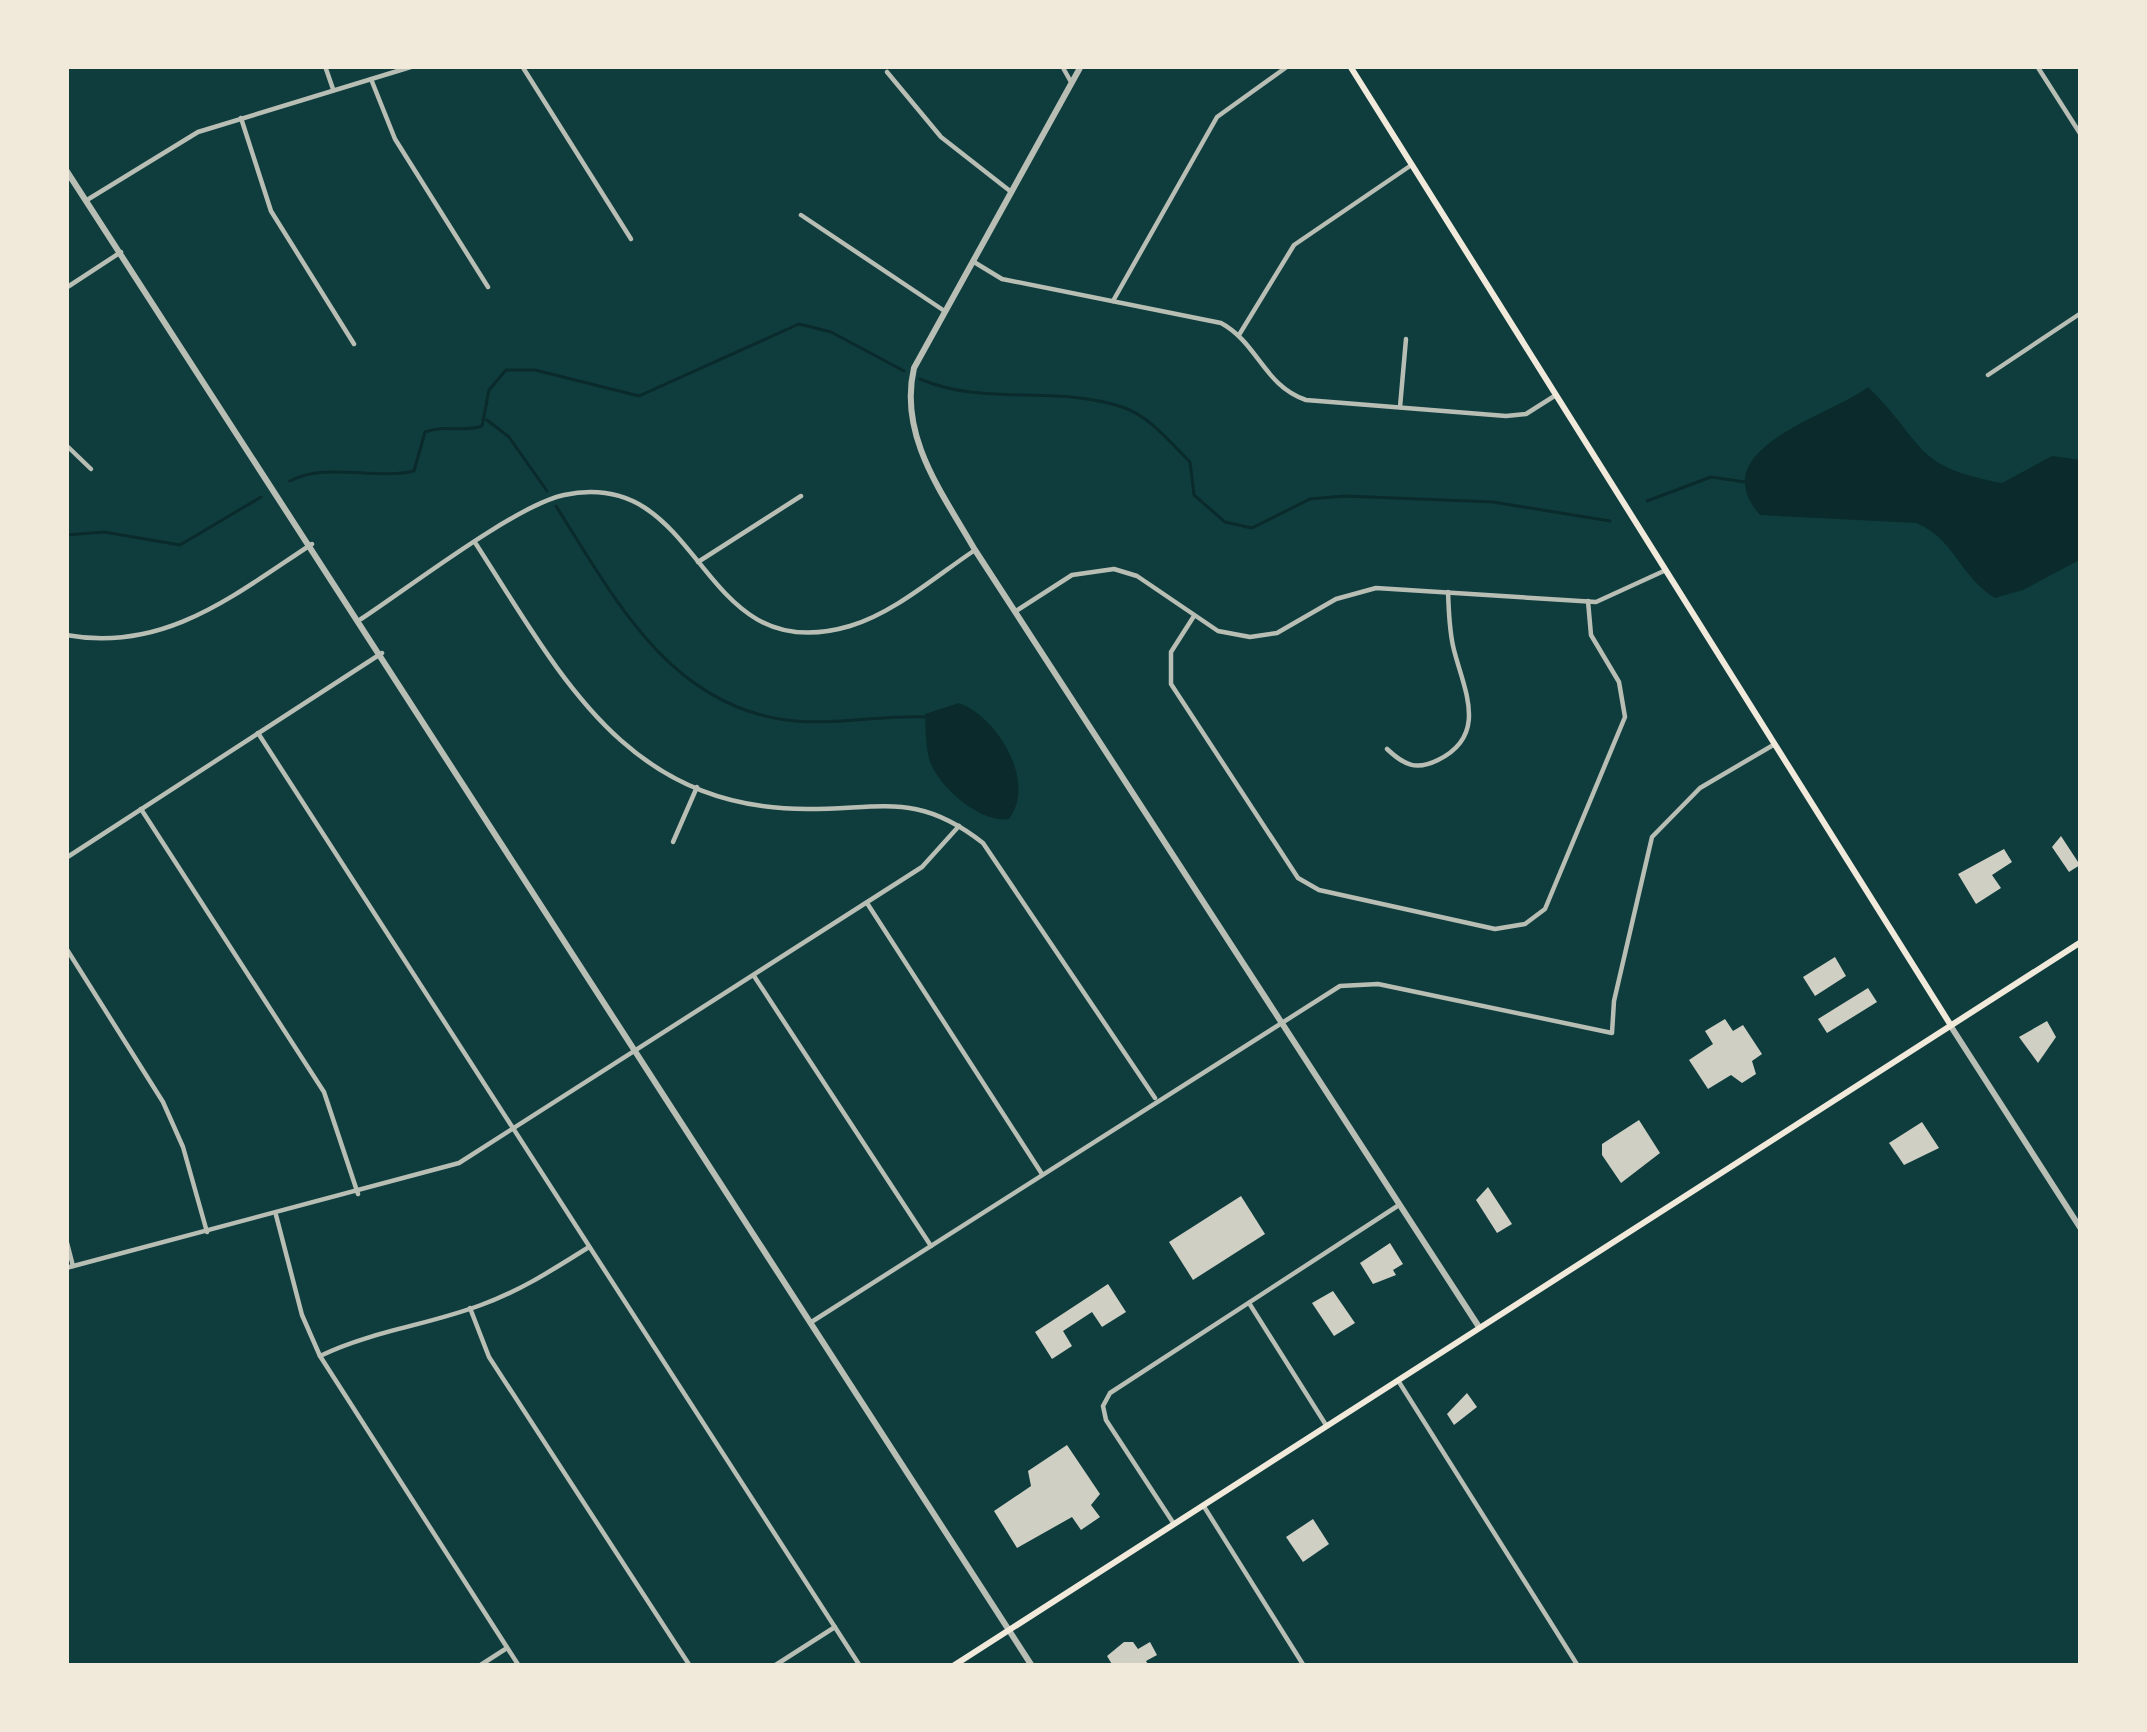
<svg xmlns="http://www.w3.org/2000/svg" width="2147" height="1732" font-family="'Golos Text',sans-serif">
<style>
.water{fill:#0a2a2b}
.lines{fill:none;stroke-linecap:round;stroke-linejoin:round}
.stream{stroke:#0a2a2b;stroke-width:3}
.building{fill:#cfcfc3}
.minor{stroke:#b8beb3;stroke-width:4.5}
.tertiary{stroke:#b8beb3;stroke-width:6}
.secondary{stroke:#f1e9da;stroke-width:6}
</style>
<rect width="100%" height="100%" fill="#0f3d3e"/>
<!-- water -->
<g class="water">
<path d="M1868 387C1926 443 1910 466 2002 483L2052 456 2081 460V559L2023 590 1995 598C1961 578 1953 537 1916 523L1760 515C1701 448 1831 416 1868 387Z"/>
<path d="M959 703C998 717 1037 783 1009 819 982 824 941 789 931 764 925 750 926 729 925 714Z"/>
</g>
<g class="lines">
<!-- stream -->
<g class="stream">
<path d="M920 379C985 407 1057 384 1125 408 1150 417 1171 443 1190 462L1194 495 1225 522 1252 528 1310 499 1345 496 1493 502 1610 521"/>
<polyline points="487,420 509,437 547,491"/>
<path d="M290 481C325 462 375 480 414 471L425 432C447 424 462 433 482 426L489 390 506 370H535L639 396 799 324 831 332 904 371"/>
<polyline points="1647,501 1711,477 1745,482"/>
<path d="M556 506C613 596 668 704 786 720 831 726 880 715 926 717"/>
<polyline points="66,535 104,532 180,545 261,497"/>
</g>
</g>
<!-- building -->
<g class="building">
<polygon points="2061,836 2080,865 2069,872 2052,847"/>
<polygon points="2004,849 2012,862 1992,875 2001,888 1976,904 1958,874"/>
<polygon points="1835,957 1846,976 1815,996 1803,977"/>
<polygon points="1868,988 1877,1002 1827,1033 1818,1019"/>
<polygon points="1725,1019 1733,1031 1743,1025 1762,1054 1752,1061 1756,1074 1742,1083 1731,1075 1708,1089 1689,1060 1713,1044 1705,1031"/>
<polygon points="2047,1021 2056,1037 2038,1063 2019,1037"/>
<polygon points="1639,1120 1660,1153 1621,1183 1602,1155 1602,1144"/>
<polygon points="1922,1122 1939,1148 1904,1165 1889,1143"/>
<polygon points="1488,1187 1512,1224 1497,1233 1476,1200"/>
<polygon points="1241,1196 1265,1234 1193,1280 1169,1242"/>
<polygon points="1390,1243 1403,1264 1393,1270 1396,1275 1373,1284 1360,1263"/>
<polygon points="1108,1284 1126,1312 1102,1327 1092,1312 1063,1331 1072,1346 1052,1359 1035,1332"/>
<polygon points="1333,1291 1355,1323 1334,1336 1312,1303"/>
<polygon points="1467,1393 1477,1407 1454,1425 1447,1414"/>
<polygon points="1067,1445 1100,1494 1091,1505 1100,1517 1081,1530 1072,1517 1017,1548 994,1511 1031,1486 1028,1471"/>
<polygon points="1313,1519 1329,1544 1303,1562 1286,1537"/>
<polygon points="1124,1642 1133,1642 1138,1649 1150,1642 1157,1655 1146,1661 1149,1666 1113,1666 1107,1656"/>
</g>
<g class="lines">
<!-- minor -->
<g class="minor">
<polyline points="325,66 333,89"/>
<polyline points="522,66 631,239"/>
<polyline points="1062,66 1071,82"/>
<polyline points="2037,66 2081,135"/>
<polyline points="887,72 941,137 1010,191"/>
<polyline points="371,79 395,139 488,287"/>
<polyline points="241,118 271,211 354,344"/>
<polyline points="87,200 198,132 414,66"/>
<polyline points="801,215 943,310"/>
<path d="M974 262 1002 279 1221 323C1258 343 1264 386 1306 400L1506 416 1526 414 1556 395"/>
<polyline points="66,288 121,252"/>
<polyline points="1113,301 1217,117 1288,66"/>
<polyline points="1239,335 1294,245 1410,166"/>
<polyline points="1988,375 2081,313"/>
<polyline points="1400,407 1406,339"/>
<polyline points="66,445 91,469"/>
<path d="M476 544C562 677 627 810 809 809 883 809 918 792 983 843L1155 1098"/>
<polyline points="698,562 801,496"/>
<polyline points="1016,611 1072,575 1114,569 1137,576 1218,631 1250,637 1277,633 1336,599 1376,588 1596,602 1666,570"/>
<polyline points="1194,616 1171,652 1171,684 1298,878 1319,890 1495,929 1525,924 1545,909 1625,717 1619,682 1591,635 1588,601"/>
<path d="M361 619C407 589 516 505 564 495 707 465 694 672 850 626 894 613 936 576 975 550"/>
<path d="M66 635C165 653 234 595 312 544"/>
<polyline points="258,733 860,1666"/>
<path d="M1387 749C1404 765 1416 771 1438 760 1489 735 1464 690 1454 650 1449 631 1449 612 1448 592"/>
<polyline points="141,809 324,1092 358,1194"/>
<polyline points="673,842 697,787"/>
<polyline points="66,858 382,653"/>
<polyline points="867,903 1042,1174"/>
<polyline points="66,948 163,1102 183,1147 207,1232"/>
<polyline points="754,976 931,1246"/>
<polyline points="276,1215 302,1315 320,1356 519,1666"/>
<polyline points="66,1239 73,1266"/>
<polyline points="66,1268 459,1163 922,867 959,826"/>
<polyline points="1249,1303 1326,1425"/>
<polyline points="470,1308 489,1357 690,1666"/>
<polyline points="813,1321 1340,986 1378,984 1612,1033 1614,1001 1652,837 1700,788 1775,744"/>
<path d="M320 1356C372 1331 428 1325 481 1305 520 1291 554 1269 589 1247"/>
<polyline points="1399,1382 1578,1666"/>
<polyline points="1203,1505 1304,1666"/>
<polyline points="1174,1524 1106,1420 1103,1406 1110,1393 1399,1205"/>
<polyline points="479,1666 507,1648"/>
<polyline points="774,1666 835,1627"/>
</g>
<!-- tertiary -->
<g class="tertiary">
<path d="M1081 66 914 368C898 436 943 494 975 550L1479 1327"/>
<polyline points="66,170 1032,1666"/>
<polyline points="1950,1025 2081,1229"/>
</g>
<!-- secondary -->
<g class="secondary">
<polyline points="1350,66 1950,1024"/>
<polyline points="953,1666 2081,942"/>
</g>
</g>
<!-- border -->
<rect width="2147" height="1732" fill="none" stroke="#f1e9da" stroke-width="138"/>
</svg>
